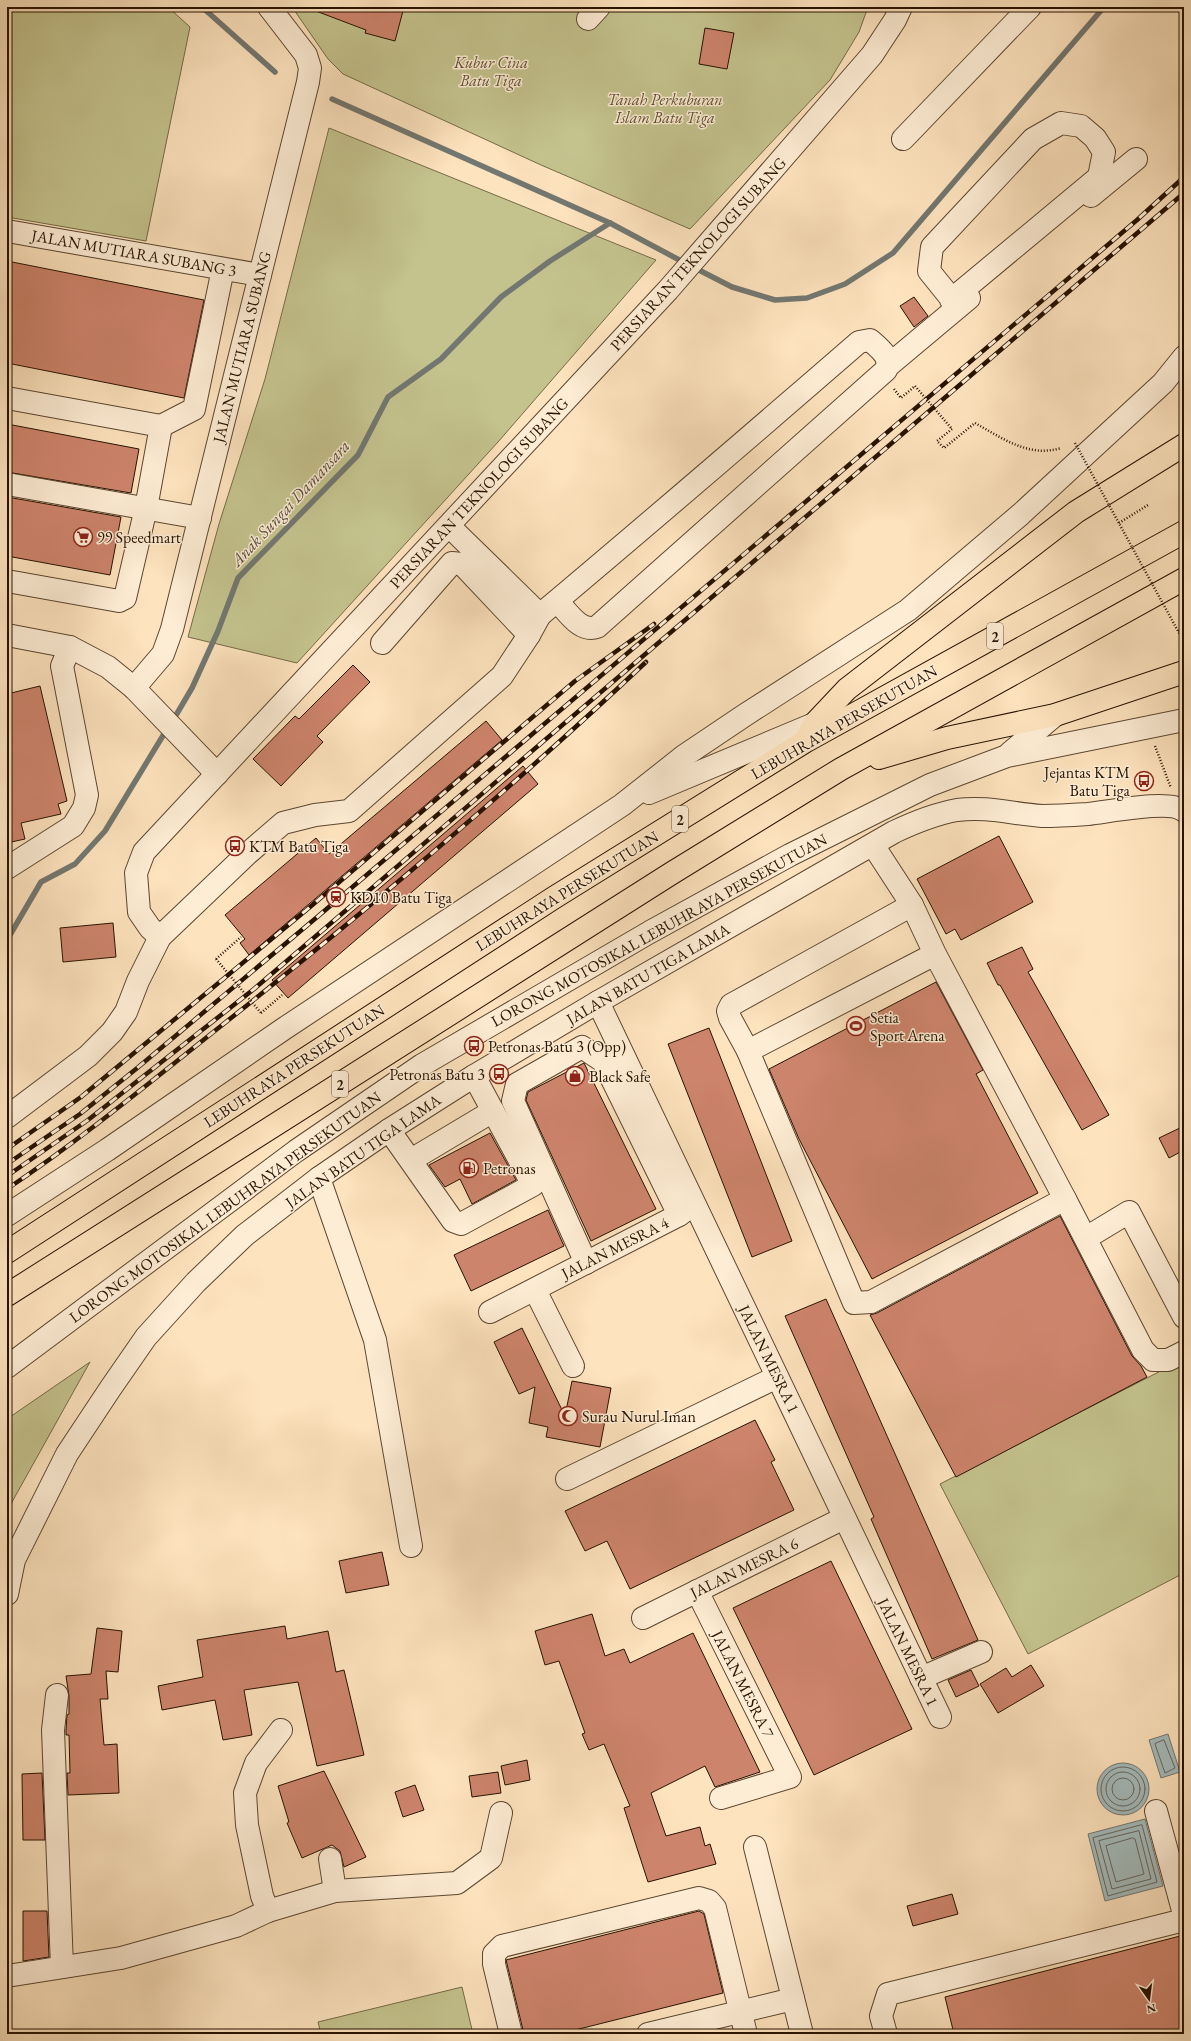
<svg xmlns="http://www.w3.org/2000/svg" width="1191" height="2041" font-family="'EB Garamond',serif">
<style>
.green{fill:#c4c38e;stroke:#766a47}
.water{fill:#a4bbbc;stroke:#727771}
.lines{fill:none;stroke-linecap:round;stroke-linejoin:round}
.shore{stroke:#66665e;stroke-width:1}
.stream{stroke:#727771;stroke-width:5.5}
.building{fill:#cd846c;stroke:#271200}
.minor-casing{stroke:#5c4630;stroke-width:24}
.highway-casing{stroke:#271200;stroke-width:24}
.path{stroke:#271200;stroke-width:2.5;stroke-dasharray:1 2;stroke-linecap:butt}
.minor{stroke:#feedd5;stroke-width:22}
.highway{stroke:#fde3be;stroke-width:22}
.rail-casing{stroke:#271200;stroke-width:4.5}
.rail{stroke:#feedd5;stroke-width:3;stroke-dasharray:9;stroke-linecap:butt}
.path-bridge{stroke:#271200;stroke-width:2.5;stroke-dasharray:1 2;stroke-linecap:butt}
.labels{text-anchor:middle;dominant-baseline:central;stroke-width:3;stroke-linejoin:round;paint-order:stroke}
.shield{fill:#feedd5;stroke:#685440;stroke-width:1}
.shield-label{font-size:15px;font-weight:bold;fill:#271200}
.park-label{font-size:16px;font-style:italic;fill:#5e5032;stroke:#feedd5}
.street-label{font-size:16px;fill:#271200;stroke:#feedd5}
.poi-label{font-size:16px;fill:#271200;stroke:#feedd5;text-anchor:start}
.water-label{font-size:17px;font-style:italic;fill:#534d42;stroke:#feedd5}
</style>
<rect width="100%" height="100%" fill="#fde3be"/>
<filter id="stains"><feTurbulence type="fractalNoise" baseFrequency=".005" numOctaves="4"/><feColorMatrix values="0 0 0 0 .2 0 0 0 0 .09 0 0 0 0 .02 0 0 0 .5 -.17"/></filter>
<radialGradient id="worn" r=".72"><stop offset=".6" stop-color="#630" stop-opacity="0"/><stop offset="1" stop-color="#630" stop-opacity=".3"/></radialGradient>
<!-- green -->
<g class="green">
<polygon points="7,7 168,7 190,27 146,241 7,217"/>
<polygon points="292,7 868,7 859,32 830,80 690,229 541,165 343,74 328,59"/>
<polygon points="329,128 656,260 498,442 297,663 188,637 219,524 265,379"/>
<polygon points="1184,1359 1184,1573 1028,1654 940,1484"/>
<polygon points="90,1362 12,1502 7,1523 7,1419"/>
<polygon points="462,1987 473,2034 321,2034 318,2022"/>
</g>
<!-- water -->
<g class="water">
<polygon points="1168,1734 1180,1772 1161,1778 1149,1740"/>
<circle cx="1123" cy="1789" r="26"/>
<polygon points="1145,1819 1163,1886 1105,1901 1088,1834"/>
</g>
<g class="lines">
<!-- shore -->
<g class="shore">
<polygon points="1164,1740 1175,1768 1165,1773 1155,1744"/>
<circle cx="1123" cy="1789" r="22"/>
<circle cx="1123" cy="1789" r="17"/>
<circle cx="1123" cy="1789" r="11"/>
<polygon points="1142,1825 1157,1882 1108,1896 1093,1838"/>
<polygon points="1139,1831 1151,1879 1112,1889 1099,1841"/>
<polygon points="1133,1838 1135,1839 1144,1874 1116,1882 1106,1846"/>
</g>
<!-- stream -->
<g class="stream">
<polyline points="202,7 275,72"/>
<polyline points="332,99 610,223 685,263"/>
<polyline points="693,267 732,287 775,300 807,298 845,284 893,253 1104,7"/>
<polyline points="172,722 192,688 218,631 238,578 358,455 388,397 441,359 501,297 550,261 610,223"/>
<polyline points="7,940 41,882 75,864 105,831 167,729"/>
</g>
</g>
<!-- building -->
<g class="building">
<polygon points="308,7 404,7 395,41 365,33 366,30 308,8"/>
<polygon points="705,28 734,33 727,69 699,64"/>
<polygon points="7,261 204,300 184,398 7,363"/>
<polygon points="914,297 928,316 914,327 900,306"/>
<polygon points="7,424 139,449 131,493 7,472"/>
<polygon points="7,497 121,517 110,575 7,556"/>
<polygon points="353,665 370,682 317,736 323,742 281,786 253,759 295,716 299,719"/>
<polygon points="40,686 67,801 58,804 61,814 21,823 25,839 7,843 7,694"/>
<polygon points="486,721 502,740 249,955 240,943 245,939 225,915 316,838 329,854"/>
<polygon points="523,766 538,784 288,998 272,980"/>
<polygon points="999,836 1033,902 961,940 955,929 946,934 917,879"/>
<polygon points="113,923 116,957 63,962 60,928"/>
<polygon points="1022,947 1033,969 1028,972 1109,1115 1082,1130 1000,985 998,985 987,963"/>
<polygon points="936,982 983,1070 976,1074 1038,1193 872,1279 799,1139 769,1069"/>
<polygon points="709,1028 792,1241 752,1257 668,1044"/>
<polygon points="584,1063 656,1209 591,1241 526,1100 528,1092"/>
<polygon points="1184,1126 1184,1150 1169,1158 1159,1138"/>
<polygon points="490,1133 516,1180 472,1204 460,1179 445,1187 429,1165"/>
<polygon points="548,1210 564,1246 471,1291 454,1255"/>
<polygon points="1060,1216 1132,1356 1141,1366 1147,1377 956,1477 870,1315 877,1313"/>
<polygon points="826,1299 978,1640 932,1659 871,1519 874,1517 785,1316"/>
<polygon points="522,1328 565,1416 572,1381 611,1388 600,1447 546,1437 548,1427 529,1423 535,1387 519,1394 494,1342"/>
<polygon points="755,1420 775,1460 771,1462 794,1510 630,1589 607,1541 585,1551 565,1511"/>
<polygon points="382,1552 389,1585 346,1593 339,1561"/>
<polygon points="831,1561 912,1729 814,1775 733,1608"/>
<polygon points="592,1614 605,1656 624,1649 630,1663 693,1633 760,1772 715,1787 705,1766 651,1793 666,1836 700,1827 705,1846 710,1844 716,1864 648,1882 624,1808 630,1806 604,1744 589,1750 582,1734 585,1733 559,1661 545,1665 535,1631"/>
<polygon points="285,1626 287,1639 328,1631 336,1672 344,1670 364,1755 317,1766 298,1682 244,1690 252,1735 223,1740 215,1700 162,1710 158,1686 203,1677 197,1640"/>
<polygon points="97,1628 122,1631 118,1672 106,1671 108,1699 100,1699 104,1745 117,1744 119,1793 68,1795 67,1773 70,1773 69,1735 66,1735 66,1730 67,1715 69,1714 69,1696 66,1676 91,1674"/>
<polygon points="1031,1665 1044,1686 998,1713 980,1684 1006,1668 1012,1677"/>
<polygon points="971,1670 979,1686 956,1697 948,1680"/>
<polygon points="527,1760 530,1780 505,1785 501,1766"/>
<polygon points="324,1771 366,1857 344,1867 340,1851 332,1845 302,1858 287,1823 289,1822 278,1786"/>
<polygon points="498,1772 501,1793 472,1797 469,1776"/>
<polygon points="42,1773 45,1840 23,1840 22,1774"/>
<polygon points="415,1785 424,1810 403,1817 395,1792"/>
<polygon points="952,1894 958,1914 913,1926 907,1906"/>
<polygon points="23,1911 47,1911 49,1957 23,1961"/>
<polygon points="699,1911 704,1914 723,1993 559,2034 524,2034 506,1960"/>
<polygon points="1184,1935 1184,2034 954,2034 945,1997"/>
</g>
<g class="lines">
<defs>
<g id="minor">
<polyline points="588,19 599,7"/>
<polyline points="903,139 1030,7"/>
<polyline points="1091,196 1136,159"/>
<polyline points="7,231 260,275"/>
<polyline points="951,300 1099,177 1104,152 1095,138 1081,126 1061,123 1033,139 932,247 929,271 958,307"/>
<polyline points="889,365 969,298"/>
<polyline points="7,398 161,426 146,508 125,598 119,601 7,581"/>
<polyline points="161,426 194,409 223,269"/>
<polyline points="7,484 200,518"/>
<path d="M540 615C647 525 753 434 859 342L870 340C879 348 892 357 886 370L597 627C580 633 568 612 557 601"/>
<polyline points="7,635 70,647 108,667 134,688 217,774"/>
<polyline points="382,643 452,563 462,564 529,635"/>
<polyline points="134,688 163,654 172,629 308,82 310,68 306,55 269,7"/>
<polyline points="1010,753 1055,715"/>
<polyline points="649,793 814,724"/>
<polyline points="873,845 912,905 935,954 1065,1199 871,1302 854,1303 748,1051 935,954"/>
<polyline points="7,868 73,826 84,808 87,795 62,666 70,647"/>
<polyline points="160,937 150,928 139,912 136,873 144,852 668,290 872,55 895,20 901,7"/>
<polyline points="598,1002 940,1717"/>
<polyline points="748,1051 730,1018 728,1011 731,1005 912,905"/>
<polyline points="7,1117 88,1056 112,1032 126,1012 138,981 160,937 246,855 283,823 315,815 349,811 502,676 529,635 540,615 449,526"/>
<polyline points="389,1130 453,1221 461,1224 533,1185 474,1076"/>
<polyline points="411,1160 493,1111"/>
<polyline points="319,1178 375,1340 411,1546"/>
<polyline points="1065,1199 1143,1350 1153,1360 1168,1360 1184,1352"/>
<polyline points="7,1215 107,1150 285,1028 622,805 684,756 745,715 908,610 1021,514 1163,383 1184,357"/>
<polyline points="1086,1238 1129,1212 1184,1317"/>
<polyline points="586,1263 513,1101 517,1084 582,1047 603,1061 679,1215"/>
<polyline points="535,1290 573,1366"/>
<polyline points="490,1312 679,1215 692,1206"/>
<polyline points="7,1367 296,1151 422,1065 650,932 790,855 930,785 1007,756 1184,720"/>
<polyline points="567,1479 777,1377"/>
<polyline points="697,1591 790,1777 721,1798"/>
<path d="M7 1594 14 1560 67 1454 110 1389 146 1337 196 1282 245 1235 319 1178 389 1130 474 1076 598 1002 894 832C915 822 935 814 957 810 987 806 1013 814 1042 816 1057 816 1073 815 1088 814 1108 812 1170 799 1184 811"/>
<polyline points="643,1618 844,1518"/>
<polyline points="921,1678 981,1652"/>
<polyline points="57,1695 53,1730 62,1967"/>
<polyline points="1156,1811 1184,1914"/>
<polyline points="755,1847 802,2034"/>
<polyline points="330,1859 335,1891"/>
<polyline points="268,1911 262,1896 247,1825 245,1793 256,1763 281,1730"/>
<polyline points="7,1976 121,1958 236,1926 268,1911 335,1891 457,1883 491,1858 501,1813"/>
<polyline points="511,2034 494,1964 494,1954 502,1946 699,1898 709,1901 715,1908 746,2034"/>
<polyline points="648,2034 793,1999"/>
<polyline points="886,2034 881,2016 888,1994 1184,1920"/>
</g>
<g id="highway">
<polyline points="807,738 814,724 847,689 1076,512 1184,445"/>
<polyline points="879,758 947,738 1055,715 1184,672"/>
<polyline points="7,1252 555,897 806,741 1184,532"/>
<polyline points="7,1295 672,873 841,769 1184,579"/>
</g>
</defs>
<!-- minor casing -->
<use href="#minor" class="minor-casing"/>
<!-- highway casing -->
<use href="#highway" class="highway-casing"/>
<!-- path -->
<g class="path">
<polyline points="894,389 901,398 915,386"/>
<path d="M952 429 937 441 944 448 975 423C1002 438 1029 458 1061 448"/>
<polyline points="1119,523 1148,505"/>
<polyline points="1178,631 1184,627"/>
<polyline points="1155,746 1171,788"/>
<polyline points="216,959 241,937"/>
<polyline points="261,1013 282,995"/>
</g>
<!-- minor -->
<use href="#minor" class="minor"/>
<!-- highway -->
<use href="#highway" class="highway"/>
<defs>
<g id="rail">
<polyline points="7,1149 81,1097 310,907 575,681 654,624"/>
<polyline points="7,1164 80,1114 136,1069 316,918 1137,220 1184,177"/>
<polyline points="7,1176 88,1120 254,989 1184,193"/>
<path d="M7 1189C83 1138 154 1079 226 1022 370 908 512 788 646 662"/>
</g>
</defs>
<!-- rail casing -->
<use href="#rail" class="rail-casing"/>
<!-- rail -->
<use href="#rail" class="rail"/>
<!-- path-bridge -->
<g class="path-bridge">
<polyline points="915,386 952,429"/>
<polyline points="1075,443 1184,642"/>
<polyline points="216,959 261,1013"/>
</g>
</g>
<!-- icons -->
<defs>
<symbol id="supermarket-ring" viewBox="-11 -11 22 22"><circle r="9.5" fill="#feedd5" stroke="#8f2418" stroke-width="1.5"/><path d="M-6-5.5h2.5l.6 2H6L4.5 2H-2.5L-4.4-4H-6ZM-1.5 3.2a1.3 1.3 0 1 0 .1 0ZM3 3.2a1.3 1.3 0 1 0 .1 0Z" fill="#8f2418"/></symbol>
<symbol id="bus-ring" viewBox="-11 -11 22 22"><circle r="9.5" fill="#feedd5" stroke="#8f2418" stroke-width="1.5"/><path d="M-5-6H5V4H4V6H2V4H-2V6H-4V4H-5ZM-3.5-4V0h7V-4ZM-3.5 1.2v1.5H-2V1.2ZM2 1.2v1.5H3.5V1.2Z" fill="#8f2418"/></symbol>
<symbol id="station-ring" viewBox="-11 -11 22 22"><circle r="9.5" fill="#feedd5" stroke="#8f2418" stroke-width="1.5"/><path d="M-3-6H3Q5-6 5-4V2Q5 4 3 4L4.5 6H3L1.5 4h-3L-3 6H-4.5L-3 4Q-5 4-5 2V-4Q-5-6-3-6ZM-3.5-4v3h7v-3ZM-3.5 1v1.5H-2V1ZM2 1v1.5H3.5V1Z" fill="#8f2418"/></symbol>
<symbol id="stadium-ring" viewBox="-11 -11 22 22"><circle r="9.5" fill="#feedd5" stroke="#8f2418" stroke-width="1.5"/><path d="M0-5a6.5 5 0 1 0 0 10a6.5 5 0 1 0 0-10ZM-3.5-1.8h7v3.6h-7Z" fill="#8f2418"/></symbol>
<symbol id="shop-ring" viewBox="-11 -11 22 22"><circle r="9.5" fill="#feedd5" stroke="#8f2418" stroke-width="1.5"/><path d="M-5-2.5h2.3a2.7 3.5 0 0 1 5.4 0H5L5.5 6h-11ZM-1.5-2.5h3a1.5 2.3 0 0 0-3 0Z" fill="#8f2418"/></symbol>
<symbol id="fuel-ring" viewBox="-11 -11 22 22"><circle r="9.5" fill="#feedd5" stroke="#8f2418" stroke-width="1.5"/><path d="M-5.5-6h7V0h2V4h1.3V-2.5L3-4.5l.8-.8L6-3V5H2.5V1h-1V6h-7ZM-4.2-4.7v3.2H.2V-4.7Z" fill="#8f2418"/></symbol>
<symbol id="mosque-ring" viewBox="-11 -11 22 22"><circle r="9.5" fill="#feedd5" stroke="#8f2418" stroke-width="1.5"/><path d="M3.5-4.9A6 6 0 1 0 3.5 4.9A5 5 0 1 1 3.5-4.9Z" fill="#8f2418"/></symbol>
</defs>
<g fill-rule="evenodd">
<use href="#supermarket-ring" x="72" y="526" width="22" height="22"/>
<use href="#bus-ring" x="1133" y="770" width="22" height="22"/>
<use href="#bus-ring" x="224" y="835" width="22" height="22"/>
<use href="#station-ring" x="325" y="886" width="22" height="22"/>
<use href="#stadium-ring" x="845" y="1015" width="22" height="22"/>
<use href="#bus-ring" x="463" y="1035" width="22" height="22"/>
<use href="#bus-ring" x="488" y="1063" width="22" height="22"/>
<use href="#shop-ring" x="564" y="1065" width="22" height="22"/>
<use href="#fuel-ring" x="458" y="1157" width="22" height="22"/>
<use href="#mosque-ring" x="557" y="1405" width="22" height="22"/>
</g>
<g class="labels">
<!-- shield labels -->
<g class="shield">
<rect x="987" y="623" width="16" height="26" rx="3"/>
<rect x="672" y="806" width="16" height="26" rx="3"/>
<rect x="332" y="1071" width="16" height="26" rx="3"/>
</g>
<g class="shield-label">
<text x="995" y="636">2</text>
<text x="680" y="819">2</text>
<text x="340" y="1084">2</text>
</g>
<!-- park labels -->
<g class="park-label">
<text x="491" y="62">Kubur Cina<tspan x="491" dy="18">Batu Tiga</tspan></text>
<text x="665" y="99">Tanah Perkuburan<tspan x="665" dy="18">Islam Batu Tiga</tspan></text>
</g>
<!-- street labels -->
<g class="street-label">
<text transform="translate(134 253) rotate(10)">JALAN MUTIARA SUBANG 3</text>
<text transform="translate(698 254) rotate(-48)">PERSIARAN TEKNOLOGI SUBANG</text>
<text transform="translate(242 347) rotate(-76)">JALAN MUTIARA SUBANG</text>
<text transform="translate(479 493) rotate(-47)">PERSIARAN TEKNOLOGI SUBANG</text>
<text transform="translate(844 722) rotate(-30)">LEBUHRAYA PERSEKUTUAN</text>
<text transform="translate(567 891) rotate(-32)">LEBUHRAYA PERSEKUTUAN</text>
<text transform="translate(659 930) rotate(-29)">LORONG MOTOSIKAL LEBUHRAYA PERSEKUTUAN</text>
<text transform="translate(648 974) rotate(-30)">JALAN BATU TIGA LAMA</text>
<text transform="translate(294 1066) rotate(-33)">LEBUHRAYA PERSEKUTUAN</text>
<text transform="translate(363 1151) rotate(-35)">JALAN BATU TIGA LAMA</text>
<text transform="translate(225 1207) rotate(-36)">LORONG MOTOSIKAL LEBUHRAYA PERSEKUTUAN</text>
<text transform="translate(615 1248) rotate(-27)">JALAN MESRA 4</text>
<text transform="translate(769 1359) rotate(64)">JALAN MESRA 1</text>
<text transform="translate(744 1568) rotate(-26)">JALAN MESRA 6</text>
<text transform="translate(908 1652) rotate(64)">JALAN MESRA 1</text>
<text transform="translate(743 1684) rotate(63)">JALAN MESRA 7</text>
</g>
<!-- poi labels -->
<g class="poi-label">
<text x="97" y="537">99 Speedmart</text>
<text x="1130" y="772" text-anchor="end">Jejantas KTM<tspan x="1130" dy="18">Batu Tiga</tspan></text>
<text x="249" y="846">KTM Batu Tiga</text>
<text x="350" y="897">KD10 Batu Tiga</text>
<text x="870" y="1017">Setia<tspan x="870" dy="18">Sport Arena</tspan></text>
<text x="488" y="1046">Petronas Batu 3 (Opp)</text>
<text x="485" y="1074" text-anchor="end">Petronas Batu 3</text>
<text x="589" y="1076">Black Safe</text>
<text x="483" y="1168">Petronas</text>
<text x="582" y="1416">Surau Nurul Iman</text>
</g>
<!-- water labels -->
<g class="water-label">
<text transform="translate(290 503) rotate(-47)">Anak Sungai Damansara</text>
</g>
</g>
<!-- margin -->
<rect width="1191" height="2041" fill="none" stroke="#fde3be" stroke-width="24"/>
<rect x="8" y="8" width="1175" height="2025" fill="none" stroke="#271200" stroke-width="2"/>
<rect x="12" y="12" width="1167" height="2017" fill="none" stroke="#271200"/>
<!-- north arrow -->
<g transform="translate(1149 1999) rotate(166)" stroke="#feedd5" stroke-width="3" paint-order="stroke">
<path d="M0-3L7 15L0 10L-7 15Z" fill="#271200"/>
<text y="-6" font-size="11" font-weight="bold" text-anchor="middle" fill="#271200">N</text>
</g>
<rect width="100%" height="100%" filter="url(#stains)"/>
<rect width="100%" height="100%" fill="url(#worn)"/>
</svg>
